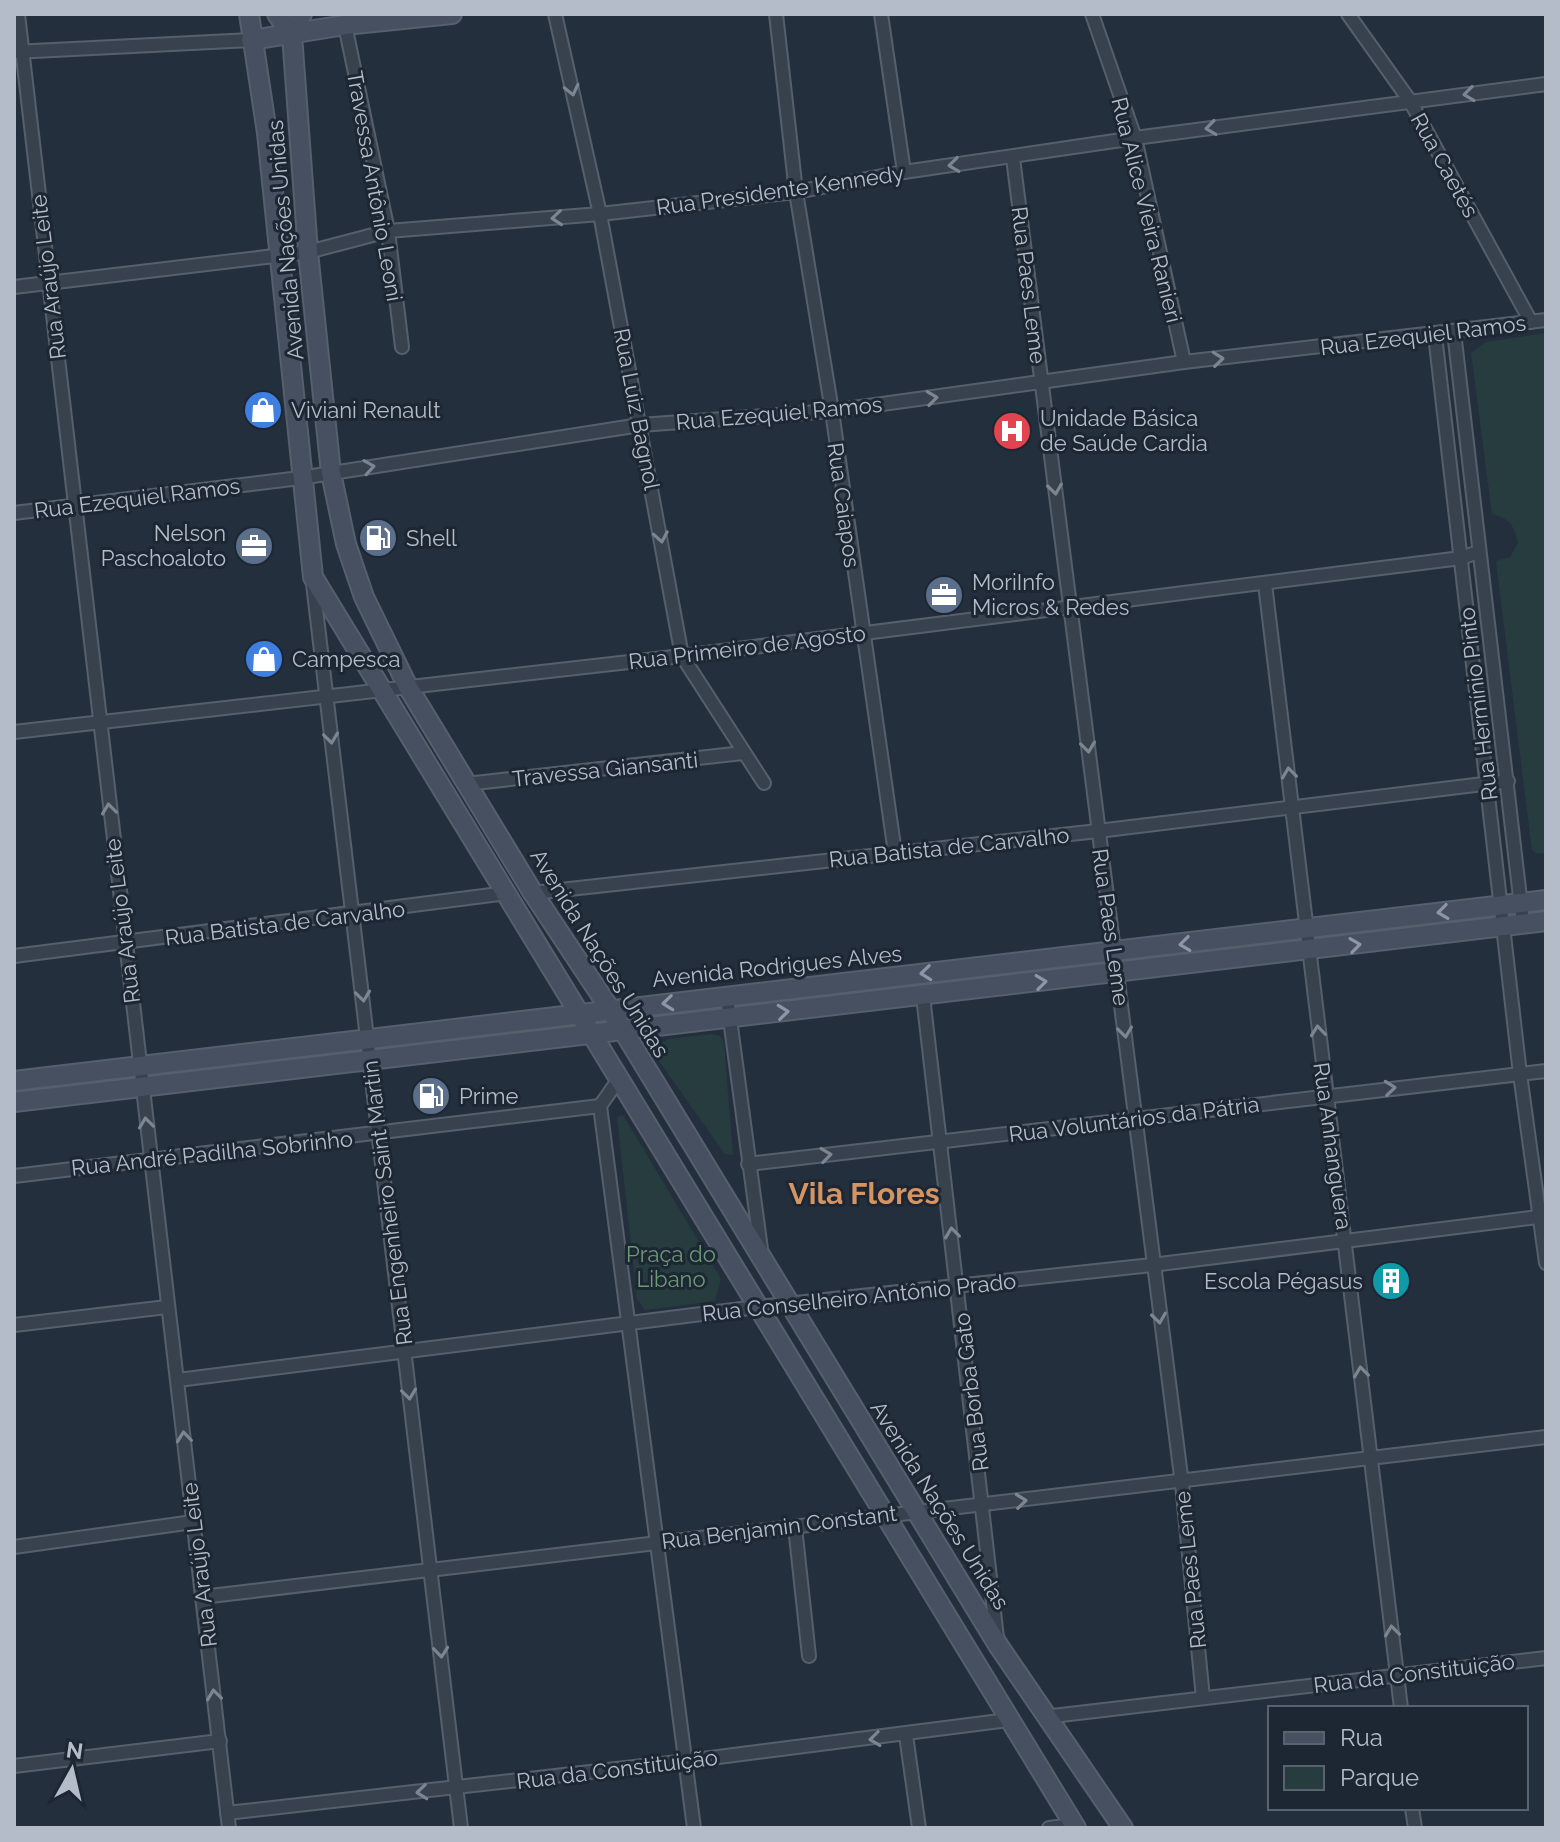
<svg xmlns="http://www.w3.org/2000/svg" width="1560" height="1842" font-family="Raleway,sans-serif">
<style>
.green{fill:#263c3f}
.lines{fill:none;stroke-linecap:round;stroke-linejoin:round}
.street-casing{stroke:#565f6c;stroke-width:16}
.secondary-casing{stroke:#565f6c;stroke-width:22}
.street{stroke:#38414e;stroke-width:12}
.secondary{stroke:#465061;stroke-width:18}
.oneway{stroke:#7c8592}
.oneway2{stroke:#8e96a5}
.labels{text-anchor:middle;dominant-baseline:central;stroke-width:6;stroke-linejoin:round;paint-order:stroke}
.street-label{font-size:22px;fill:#b4bcc9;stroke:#1d2633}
.poi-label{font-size:22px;fill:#b4bcc9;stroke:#1d2633;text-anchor:start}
.park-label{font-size:22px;fill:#6b9a76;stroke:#1d2633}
.district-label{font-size:30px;font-weight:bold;fill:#d59563;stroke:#1d2633}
</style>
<rect width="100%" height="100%" fill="#242f3e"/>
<!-- green -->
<g class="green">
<path d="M1546 333V853L1538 854 1532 850 1496 561 1510 557 1518 543C1514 526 1511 519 1492 514L1471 353 1486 342Z"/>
<polygon points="711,1034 720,1036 724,1043 733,1155 725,1154 659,1061 659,1044 669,1039"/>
<polygon points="623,1115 721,1279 715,1301 645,1310 637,1299 617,1117"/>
</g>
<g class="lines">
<defs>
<g id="street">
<polyline points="18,14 229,1828"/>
<polyline points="555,14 600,214 682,656 764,783"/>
<polyline points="776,14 796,192 832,411 895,853"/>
<polyline points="881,14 904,172"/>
<polyline points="1092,14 1135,138 1184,362"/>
<polyline points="1348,14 1410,101 1531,322"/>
<polyline points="345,25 388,231 402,347"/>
<polyline points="14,52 251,40"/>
<polyline points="1013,158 1182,1484 1203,1698"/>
<polyline points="14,287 308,252 388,231 600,214 796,192 904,172 1135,138 1546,84"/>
<polyline points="1454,332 1523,923"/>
<polyline points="1435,335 1520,1074 1546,1263"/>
<polyline points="14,513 300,478 640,425 832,411 1184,362 1546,320"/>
<polyline points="313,584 461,1828"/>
<polyline points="1265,584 1401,1708"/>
<polyline points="14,732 682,656 1461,558 1478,552"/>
<polyline points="466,784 743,753"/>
<polyline points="533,893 1098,831 1508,781"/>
<polyline points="14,956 507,893"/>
<polyline points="923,996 997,1638"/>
<polyline points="727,997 761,1249"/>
<polyline points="619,1079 600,1106 694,1828"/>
<polyline points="748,1164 1546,1071"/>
<polyline points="14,1176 600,1106"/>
<polyline points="14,1325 167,1307"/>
<polyline points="178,1380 757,1307 1152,1265 1546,1216"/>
<polyline points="795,1527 809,1656"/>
<polyline points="14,1547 193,1522"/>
<path d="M202 1597C650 1541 1098 1494 1546 1437"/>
<polyline points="1044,1717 1546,1658"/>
<polyline points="906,1735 919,1828"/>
<polyline points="14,1766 220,1741"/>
<polyline points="1412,1808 1415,1828"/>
<polyline points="227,1813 687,1761 1008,1720"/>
<polyline points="1049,1828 1074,1825"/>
</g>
<g id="secondary">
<polyline points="249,14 267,133 313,577 1076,1828"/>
<polyline points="277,14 292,35"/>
<polyline points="302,14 292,35 308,252 331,473 346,544 364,597 408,687 533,893 610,1009 998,1645 1123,1828"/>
<polyline points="251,40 345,25 452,14"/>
<polyline points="14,1081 1546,900"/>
<polyline points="14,1102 1546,921"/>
</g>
</defs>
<!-- street casing -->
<use href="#street" class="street-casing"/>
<!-- secondary casing -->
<use href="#secondary" class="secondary-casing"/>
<!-- street -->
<use href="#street" class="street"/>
<!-- secondary -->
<use href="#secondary" class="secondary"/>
</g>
<!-- one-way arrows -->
<defs><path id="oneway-chevron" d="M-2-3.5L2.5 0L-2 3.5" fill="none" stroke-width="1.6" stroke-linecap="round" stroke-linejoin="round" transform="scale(2)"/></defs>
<g class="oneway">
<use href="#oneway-chevron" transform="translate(572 90) rotate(77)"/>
<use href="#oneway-chevron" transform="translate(1469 94) rotate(173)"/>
<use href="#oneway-chevron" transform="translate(1211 128) rotate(172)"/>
<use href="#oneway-chevron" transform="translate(954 165) rotate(173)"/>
<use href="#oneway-chevron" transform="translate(557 218) rotate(175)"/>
<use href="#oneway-chevron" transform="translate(1218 359) rotate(-6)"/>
<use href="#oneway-chevron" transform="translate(932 398) rotate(-7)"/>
<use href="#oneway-chevron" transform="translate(369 467) rotate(-9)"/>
<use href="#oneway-chevron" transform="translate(1055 489) rotate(82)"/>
<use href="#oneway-chevron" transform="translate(661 537) rotate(80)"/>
<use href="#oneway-chevron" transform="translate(331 738) rotate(83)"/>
<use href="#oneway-chevron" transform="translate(1088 747) rotate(83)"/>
<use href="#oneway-chevron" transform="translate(1289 773) rotate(-97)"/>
<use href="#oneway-chevron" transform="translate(109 809) rotate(-97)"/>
<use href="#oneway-chevron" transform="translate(363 996) rotate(83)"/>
<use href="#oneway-chevron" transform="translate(1318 1031) rotate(-96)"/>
<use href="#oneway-chevron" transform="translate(1125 1032) rotate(83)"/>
<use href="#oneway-chevron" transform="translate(1390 1088) rotate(-6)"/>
<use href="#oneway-chevron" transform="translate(146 1123) rotate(-97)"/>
<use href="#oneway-chevron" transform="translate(826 1155) rotate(-7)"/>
<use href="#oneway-chevron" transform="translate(952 1233) rotate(-97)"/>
<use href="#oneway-chevron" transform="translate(1159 1318) rotate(82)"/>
<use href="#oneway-chevron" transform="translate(1361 1372) rotate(-97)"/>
<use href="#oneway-chevron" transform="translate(409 1394) rotate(83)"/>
<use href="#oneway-chevron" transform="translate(184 1437) rotate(-96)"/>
<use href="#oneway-chevron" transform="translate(1021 1501) rotate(-6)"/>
<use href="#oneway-chevron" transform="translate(1392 1631) rotate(-97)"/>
<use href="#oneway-chevron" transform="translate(441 1652) rotate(84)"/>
<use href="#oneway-chevron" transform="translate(214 1695) rotate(-97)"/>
<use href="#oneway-chevron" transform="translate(875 1739) rotate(173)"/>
<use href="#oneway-chevron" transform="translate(422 1792) rotate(174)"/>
</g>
<g class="oneway2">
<use href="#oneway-chevron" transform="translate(1443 912) rotate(173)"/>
<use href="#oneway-chevron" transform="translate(1185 944) rotate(173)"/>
<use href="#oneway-chevron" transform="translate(1355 945) rotate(-8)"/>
<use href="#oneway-chevron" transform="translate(926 973) rotate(174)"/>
<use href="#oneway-chevron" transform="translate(1041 982) rotate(-7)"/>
<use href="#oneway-chevron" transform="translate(668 1003) rotate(174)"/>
<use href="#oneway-chevron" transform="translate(783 1012) rotate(-6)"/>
</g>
<!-- icons -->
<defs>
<symbol id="shop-disc" viewBox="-11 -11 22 22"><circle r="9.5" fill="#3f7fe0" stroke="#1d2633"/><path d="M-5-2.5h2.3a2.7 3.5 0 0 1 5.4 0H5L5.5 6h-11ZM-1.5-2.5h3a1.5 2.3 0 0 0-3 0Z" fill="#fff"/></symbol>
<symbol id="hospital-disc" viewBox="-11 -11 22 22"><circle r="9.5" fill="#e0444e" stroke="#1d2633"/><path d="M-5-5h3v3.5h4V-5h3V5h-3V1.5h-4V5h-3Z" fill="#fff"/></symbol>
<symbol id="fuel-disc" viewBox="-11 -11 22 22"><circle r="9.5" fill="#5c6f8a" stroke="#1d2633"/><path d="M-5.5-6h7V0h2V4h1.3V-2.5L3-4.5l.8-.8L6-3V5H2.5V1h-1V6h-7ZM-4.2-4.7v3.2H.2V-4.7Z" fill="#fff"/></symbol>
<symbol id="office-disc" viewBox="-11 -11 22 22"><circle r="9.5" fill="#5c6f8a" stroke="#1d2633"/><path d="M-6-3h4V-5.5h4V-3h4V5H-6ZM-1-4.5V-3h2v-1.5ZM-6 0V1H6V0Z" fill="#fff"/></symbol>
<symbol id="building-disc" viewBox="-11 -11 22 22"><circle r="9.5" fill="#0f9aa8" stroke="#1d2633"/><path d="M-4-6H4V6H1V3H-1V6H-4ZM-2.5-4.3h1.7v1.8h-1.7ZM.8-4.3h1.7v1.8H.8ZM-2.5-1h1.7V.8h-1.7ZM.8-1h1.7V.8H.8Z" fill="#fff"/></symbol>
</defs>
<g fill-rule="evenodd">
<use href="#shop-disc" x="241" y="388" width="44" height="44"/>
<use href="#hospital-disc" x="990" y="409" width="44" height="44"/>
<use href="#fuel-disc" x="356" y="516" width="44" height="44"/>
<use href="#office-disc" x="232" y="524" width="44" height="44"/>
<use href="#office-disc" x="922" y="573" width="44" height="44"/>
<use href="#shop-disc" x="242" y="637" width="44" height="44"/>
<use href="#fuel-disc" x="409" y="1074" width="44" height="44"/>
<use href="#building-disc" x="1369" y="1259" width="44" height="44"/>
</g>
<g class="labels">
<!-- street labels -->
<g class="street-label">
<text transform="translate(1445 165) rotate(61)">Rua Caetés</text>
<text transform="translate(375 186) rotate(80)">Travessa Antônio Leoni</text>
<text transform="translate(780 190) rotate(-8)">Rua Presidente Kennedy</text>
<text transform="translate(1147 210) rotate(76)">Rua Alice Vieira Ranieri</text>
<text transform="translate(285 240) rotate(-95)">Avenida Nações Unidas</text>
<text transform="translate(48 277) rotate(-97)">Rua Araújo Leite</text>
<text transform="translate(1029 285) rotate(83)">Rua Paes Leme</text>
<text transform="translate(1423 335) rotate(-7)">Rua Ezequiel Ramos</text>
<text transform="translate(637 409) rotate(79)">Rua Luiz Bagnol</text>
<text transform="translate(779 413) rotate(-5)">Rua Ezequiel Ramos</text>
<text transform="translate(137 498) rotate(-7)">Rua Ezequiel Ramos</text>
<text transform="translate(844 505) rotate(82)">Rua Caiapos</text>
<text transform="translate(747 647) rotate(-7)">Rua Primeiro de Agosto</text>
<text transform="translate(1478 704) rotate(-97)">Rua Hermínio Pinto</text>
<text transform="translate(605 769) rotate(-6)">Travessa Giansanti</text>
<text transform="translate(949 847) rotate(-6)">Rua Batista de Carvalho</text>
<text transform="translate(122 921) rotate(-97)">Rua Araújo Leite</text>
<text transform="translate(285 923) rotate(-7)">Rua Batista de Carvalho</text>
<text transform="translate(1111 927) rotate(82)">Rua Paes Leme</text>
<text transform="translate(600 953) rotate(58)">Avenida Nações Unidas</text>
<text transform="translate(777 966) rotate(-6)">Avenida Rodrigues Alves</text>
<text transform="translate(1134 1119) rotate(-7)">Rua Voluntários da Pátria</text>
<text transform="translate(1333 1146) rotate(82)">Rua Anhanguera</text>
<text transform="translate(212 1153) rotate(-6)">Rua André Padilha Sobrinho</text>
<text transform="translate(387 1203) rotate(-97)">Rua Engenheiro Saint Martin</text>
<text transform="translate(859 1297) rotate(-6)">Rua Conselheiro Antônio Prado</text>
<text transform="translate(971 1392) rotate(-97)">Rua Borba Gato</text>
<text transform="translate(940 1505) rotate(58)">Avenida Nações Unidas</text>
<text transform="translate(779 1527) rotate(-7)">Rua Benjamin Constant</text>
<text transform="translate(199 1565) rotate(-97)">Rua Araújo Leite</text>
<text transform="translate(1190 1570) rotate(-96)">Rua Paes Leme</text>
<text transform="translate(1414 1673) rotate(-7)">Rua da Constituição</text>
<text transform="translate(617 1769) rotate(-7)">Rua da Constituição</text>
</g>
<!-- poi labels -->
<g class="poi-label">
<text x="291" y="410">Viviani Renault</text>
<text x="1040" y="418">Unidade Básica<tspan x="1040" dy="25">de Saúde Cardia</tspan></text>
<text x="226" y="533" text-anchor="end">Nelson<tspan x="226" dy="25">Paschoaloto</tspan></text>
<text x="406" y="538">Shell</text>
<text x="972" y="582">MoriInfo<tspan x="972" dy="25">Micros &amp; Redes</tspan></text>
<text x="292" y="659">Campesca</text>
<text x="459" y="1096">Prime</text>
<text x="1363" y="1281" text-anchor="end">Escola Pégasus</text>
</g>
<!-- park labels -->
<g class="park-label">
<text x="671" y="1254">Praça do<tspan x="671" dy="25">Libano</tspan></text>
</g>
<!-- district labels -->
<g class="district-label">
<text x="864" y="1193">Vila Flores</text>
</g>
</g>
<!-- border -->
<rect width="1560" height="1842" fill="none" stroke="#b4bcc9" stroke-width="32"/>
<!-- legend -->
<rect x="1268" y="1706" width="260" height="104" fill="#1d2633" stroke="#59626f" stroke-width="2"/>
<rect x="1284" y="1732" width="40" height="12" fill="#465061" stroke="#59626f" stroke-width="2"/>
<text x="1340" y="1746" font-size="24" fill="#b4bcc9">Rua</text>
<rect x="1284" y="1766" width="40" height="24" fill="#263c3f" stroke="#59626f" stroke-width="2"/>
<text x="1340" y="1786" font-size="24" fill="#b4bcc9">Parque</text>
<!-- north arrow -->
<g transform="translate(72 1770) rotate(8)" stroke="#1d2633" stroke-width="6" paint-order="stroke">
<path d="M0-6L14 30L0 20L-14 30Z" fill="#b4bcc9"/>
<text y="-12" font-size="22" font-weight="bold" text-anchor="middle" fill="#b4bcc9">N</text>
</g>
</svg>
